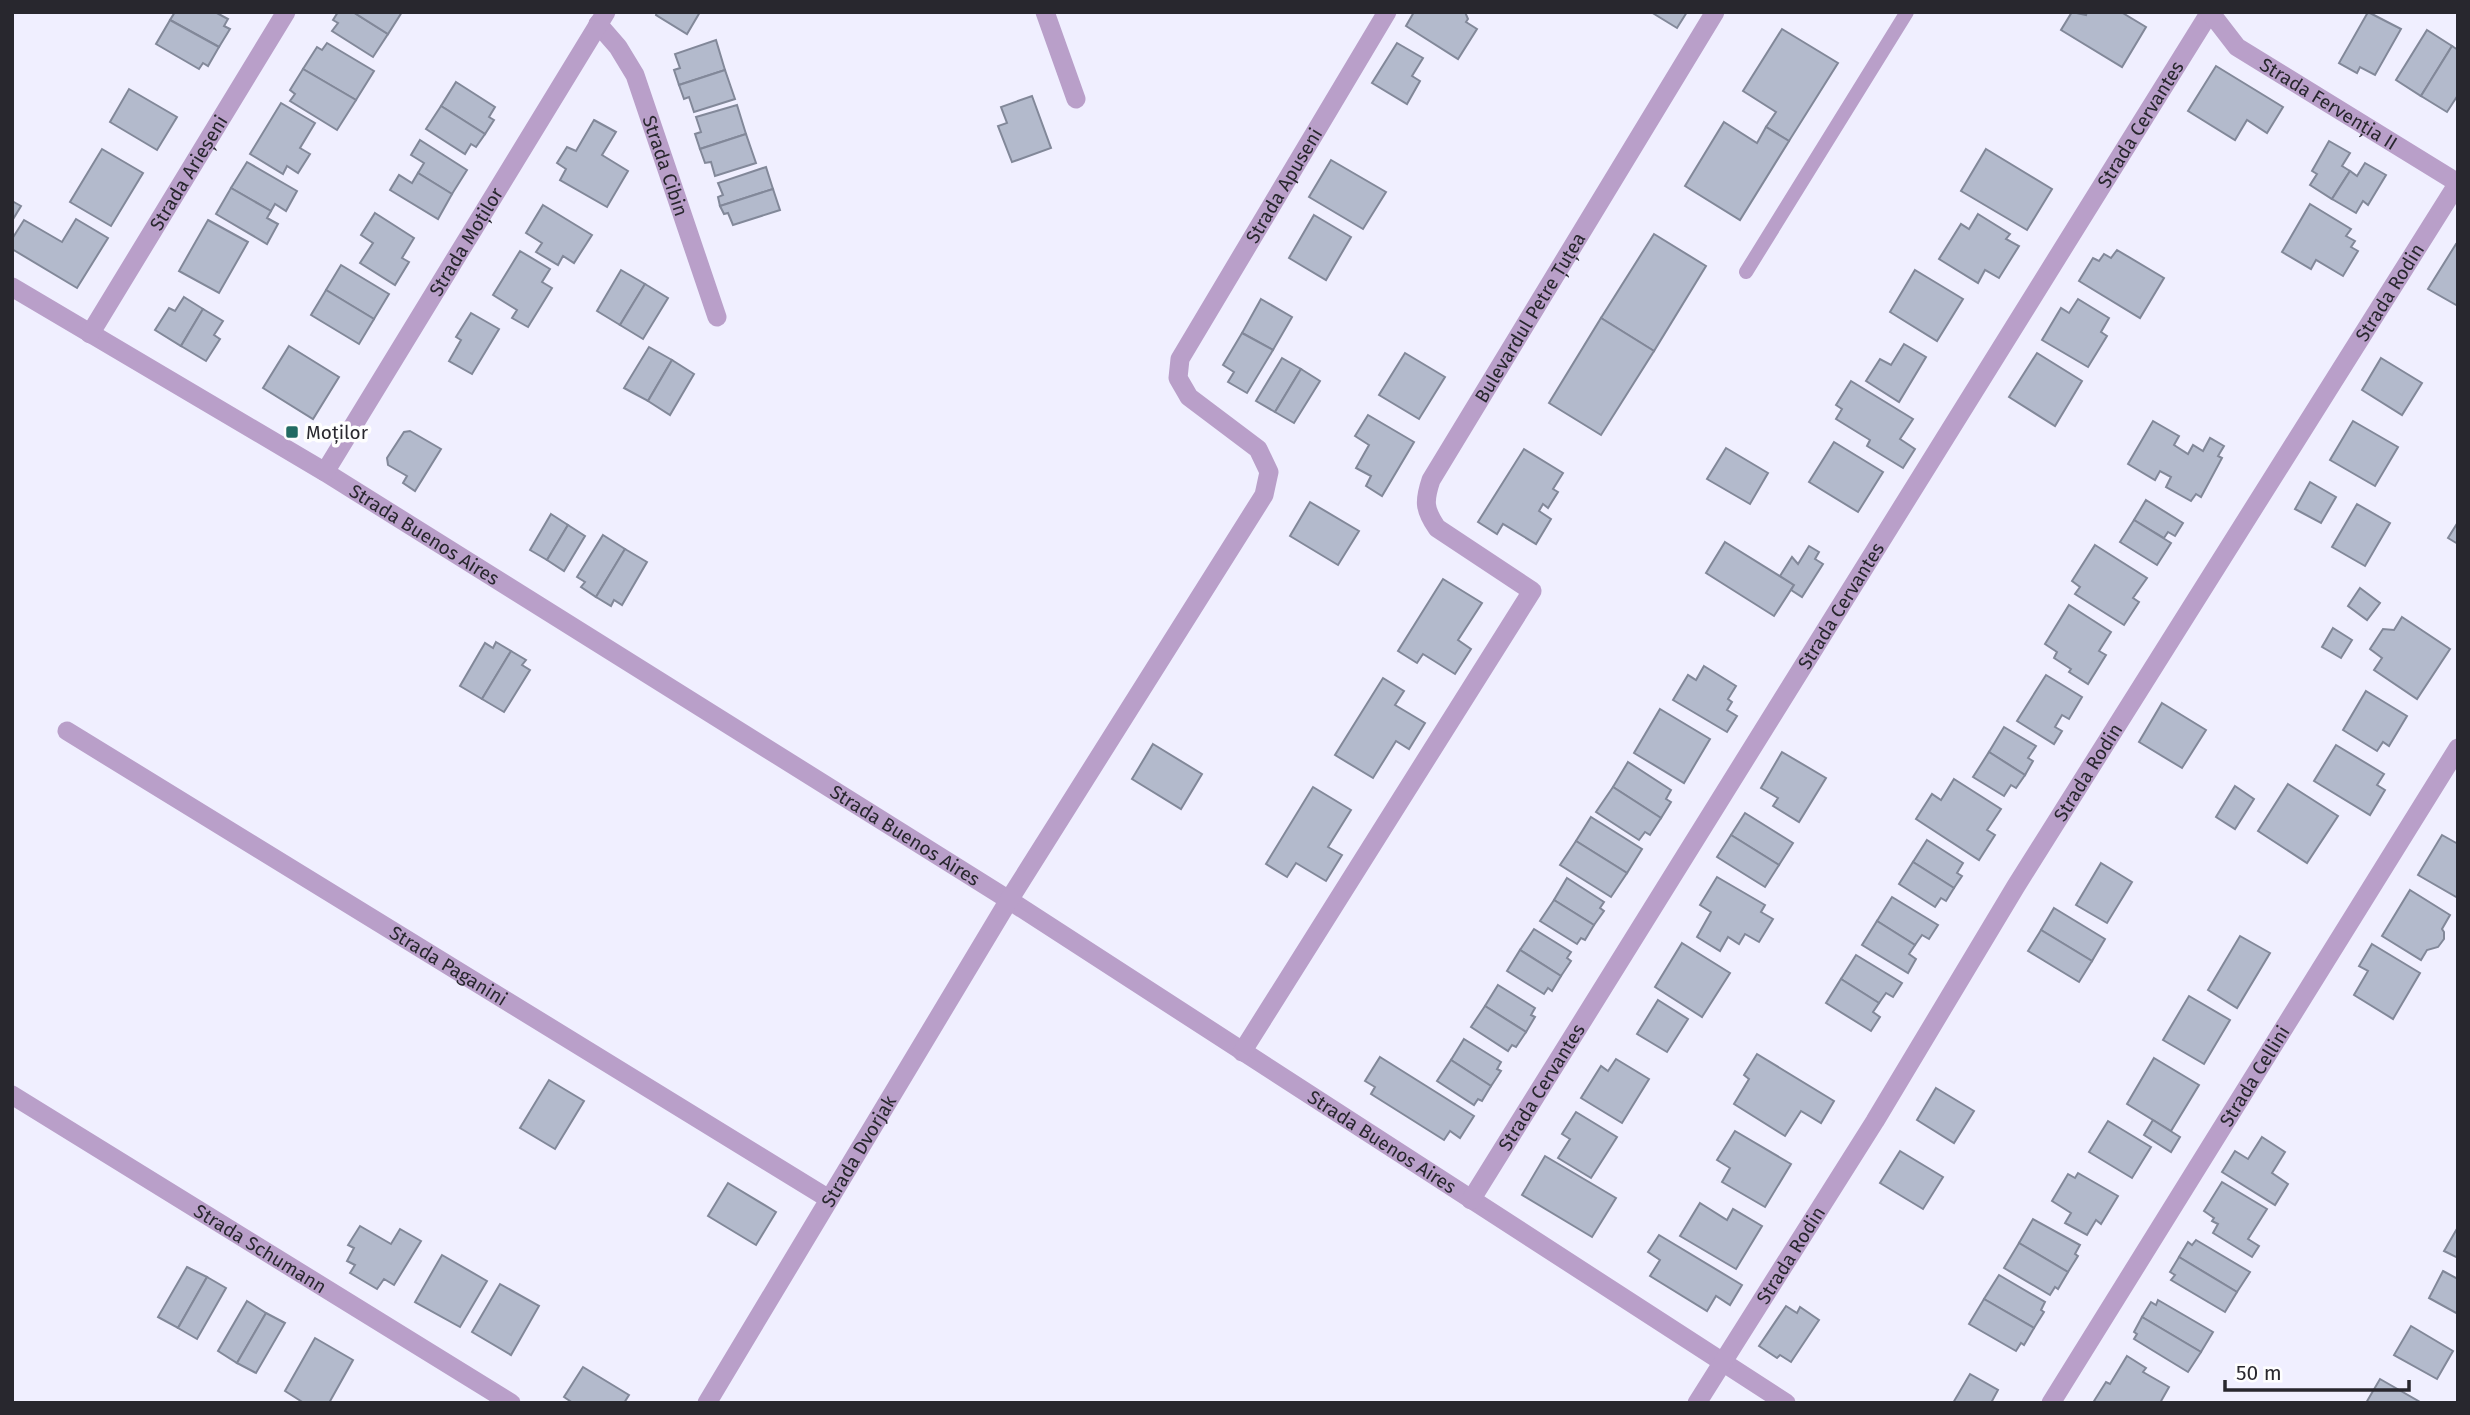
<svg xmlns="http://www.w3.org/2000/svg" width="2470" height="1415" font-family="'Fira Sans',sans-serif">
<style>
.building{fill:#b3bacc;stroke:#828899;stroke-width:2}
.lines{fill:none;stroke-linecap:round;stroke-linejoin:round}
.service{stroke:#b99fc9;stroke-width:14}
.minor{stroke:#b99fc9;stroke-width:19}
.tertiary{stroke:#b99fc9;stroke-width:19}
.poi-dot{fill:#226b62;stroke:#fefefe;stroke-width:2.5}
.labels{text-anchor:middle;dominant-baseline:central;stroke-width:7;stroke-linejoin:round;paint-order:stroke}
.street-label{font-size:19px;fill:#28272e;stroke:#fefefe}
.poi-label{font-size:19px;fill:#28272e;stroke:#fefefe;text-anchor:start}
</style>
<rect width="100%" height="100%" fill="#f0efff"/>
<!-- building -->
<g class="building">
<polygon points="175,12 215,12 228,19 224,26 230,29 219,47 170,20"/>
<polygon points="338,12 353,12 388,34 373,57 332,31 338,23 333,20"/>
<polygon points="353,12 402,12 388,34"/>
<polygon points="657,12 700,12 687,34 656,15"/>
<polygon points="1414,12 1465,12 1468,19 1466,22 1477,29 1458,59 1406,26"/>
<polygon points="1651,12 1687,12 1677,28"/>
<polygon points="2072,12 2086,15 2087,12 2121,12 2146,27 2122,67 2061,30"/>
<polygon points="2368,12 2401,29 2375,75 2360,67 2357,73 2339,63"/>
<polygon points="170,20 219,47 208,66 203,63 199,69 156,44"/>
<polygon points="1782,29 1838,63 1789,141 1766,127 1776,112 1743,91"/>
<polygon points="2427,30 2452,46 2421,96 2396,80"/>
<polygon points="716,40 725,70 679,85 674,70 680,68 675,54"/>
<polygon points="327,43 374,71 356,100 303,69 317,47 322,50"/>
<polygon points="1397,43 1423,58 1412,76 1420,81 1407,104 1372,83"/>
<polygon points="2452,46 2458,50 2458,95 2447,112 2421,96"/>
<polygon points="2216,66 2283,107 2267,133 2247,120 2235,140 2188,111"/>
<polygon points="303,69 356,100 337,130 290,101 295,94 290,90"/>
<polygon points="725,70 735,99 694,112 689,97 684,99 679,85"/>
<polygon points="456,82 495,107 489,117 494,120 485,134 441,106"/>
<polygon points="129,89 177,117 157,150 110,122"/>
<polygon points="1032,96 1051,148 1012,162 998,126 1007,123 1001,107"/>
<polygon points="281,103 315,123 300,148 310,154 298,173 287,166 283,174 250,154"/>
<polygon points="737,105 746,134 700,149 695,134 701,132 696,117"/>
<polygon points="441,106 485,134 476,147 471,144 465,154 426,129"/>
<polygon points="594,120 616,132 602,155 628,171 607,207 560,180 566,169 557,163 567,147 576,151"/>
<polygon points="1724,122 1757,143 1766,127 1789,141 1740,220 1685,186"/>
<polygon points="746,134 756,163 715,176 711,162 705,163 700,149"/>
<polygon points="420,140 467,170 452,194 418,173 424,163 411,155"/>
<polygon points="2329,141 2350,153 2342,166 2350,171 2332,199 2310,185 2317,174 2312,171"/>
<polygon points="102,149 143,173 111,226 70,202"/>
<polygon points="1986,149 2052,189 2027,230 1961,191"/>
<polygon points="1331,160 1386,192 1363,229 1309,197"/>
<polygon points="247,162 297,191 286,211 275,204 271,211 231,188"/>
<polygon points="2365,163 2386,175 2368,205 2363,201 2356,213 2332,199 2350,171 2357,176"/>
<polygon points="766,167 773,189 720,206 718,197 723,195 718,183"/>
<polygon points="418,173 452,194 438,219 390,190 399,175 412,183"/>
<polygon points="231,188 271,211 267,218 278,224 267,244 216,214"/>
<polygon points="773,189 780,210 733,225 728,213 724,214 720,206"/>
<polygon points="12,201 21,206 12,221"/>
<polygon points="2310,204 2351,229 2346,236 2355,241 2351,247 2358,251 2343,276 2316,260 2311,269 2282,252"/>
<polygon points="543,205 592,235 574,263 563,256 558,265 536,252 542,243 526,233"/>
<polygon points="375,213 414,238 402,258 409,262 395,285 360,263 373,243 361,235"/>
<polygon points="1978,214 2010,234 2006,239 2019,246 1999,278 1985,270 1978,283 1939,259 1961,224 1969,229"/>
<polygon points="1314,215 1351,237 1326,280 1289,258"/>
<polygon points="76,219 108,238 77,288 12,249 12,239 24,220 62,242"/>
<polygon points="208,220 248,242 219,293 179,271"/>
<polygon points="1654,234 1706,266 1654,351 1601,318"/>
<polygon points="2456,244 2458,245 2458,306 2428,289"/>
<polygon points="2117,250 2164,278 2140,318 2079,281 2093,258 2099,261 2104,254 2111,258"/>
<polygon points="520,251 550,269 542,282 552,288 528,327 512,318 517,310 493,295"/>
<polygon points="341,265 389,294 374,319 326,290"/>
<polygon points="621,270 645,284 620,325 597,311"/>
<polygon points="1915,270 1963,299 1937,341 1890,312"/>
<polygon points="645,284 668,298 643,339 620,325"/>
<polygon points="326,290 374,319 359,344 311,315"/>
<polygon points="184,297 203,309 181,346 155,330 169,308 175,311"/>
<polygon points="1261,299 1292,317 1273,350 1242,333"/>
<polygon points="2078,299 2109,318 2101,332 2107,336 2088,367 2042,340 2061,308 2069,313"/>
<polygon points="203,309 223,321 214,335 220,339 206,361 181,346"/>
<polygon points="471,313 499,329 472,374 449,361 461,340 456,337"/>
<polygon points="1601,318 1654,351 1601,435 1549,403"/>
<polygon points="1242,333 1273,350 1247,393 1228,382 1234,372 1223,365"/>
<polygon points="1904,344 1926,357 1899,402 1866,381 1880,359 1891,365"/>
<polygon points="289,346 339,377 313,419 263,388"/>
<polygon points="649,347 672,360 648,401 624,388"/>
<polygon points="1405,353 1445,377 1419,419 1379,395"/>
<polygon points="2037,353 2082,381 2055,426 2009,397"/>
<polygon points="1282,358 1301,369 1275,412 1256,401"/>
<polygon points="2381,358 2422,383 2402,415 2362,390"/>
<polygon points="672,360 694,374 670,415 648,401"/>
<polygon points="1301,369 1320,381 1294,423 1275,412"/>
<polygon points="1851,381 1913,419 1900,439 1915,449 1903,468 1867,446 1870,440 1836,419 1842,409 1836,405"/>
<polygon points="1368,415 1414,442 1382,496 1366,486 1371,476 1356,468 1369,445 1355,436"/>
<polygon points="2153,421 2179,436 2174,445 2188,454 2193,445 2203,451 2210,438 2224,446 2218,456 2222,458 2201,497 2196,494 2191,501 2166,487 2171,477 2160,471 2155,480 2128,464"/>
<polygon points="2353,421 2398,447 2375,486 2330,460"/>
<polygon points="410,431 441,449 415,491 403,483 407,476 388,465 387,458 404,432"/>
<polygon points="1834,442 1883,472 1858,512 1809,482"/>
<polygon points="1726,448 1768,473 1750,504 1707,479"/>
<polygon points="1524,449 1563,473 1553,489 1558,492 1548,508 1543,504 1539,511 1551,519 1536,544 1503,524 1497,534 1478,522"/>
<polygon points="2310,482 2336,497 2321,523 2295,509"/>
<polygon points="2146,500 2183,523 2175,536 2168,532 2164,538 2134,520"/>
<polygon points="1310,502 1359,531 1338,565 1290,536"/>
<polygon points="2357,504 2390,523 2365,566 2332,547"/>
<polygon points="551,514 568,525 547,560 530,550"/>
<polygon points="2134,520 2171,543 2157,565 2120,542"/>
<polygon points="2458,522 2458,544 2448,538"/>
<polygon points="568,525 585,536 564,571 547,560"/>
<polygon points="603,535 625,549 596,597 581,587 585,582 577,577"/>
<polygon points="1725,542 1794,585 1774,616 1706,573"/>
<polygon points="2095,545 2147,578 2133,598 2139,602 2124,625 2075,594 2080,587 2072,581"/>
<polygon points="1809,546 1819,552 1815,559 1823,564 1802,597 1791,590 1794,585 1780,576 1792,557 1798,564"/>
<polygon points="625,549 647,562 622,605 614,600 611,606 596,597"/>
<polygon points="1443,579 1482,603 1458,640 1471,649 1455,674 1423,654 1417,663 1398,651"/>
<polygon points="2360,588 2380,603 2367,620 2348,606"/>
<polygon points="2069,605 2111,632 2099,651 2106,655 2088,684 2069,672 2071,669 2054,658 2057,652 2045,644"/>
<polygon points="2402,617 2450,649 2417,699 2374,670 2382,658 2370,649 2383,629 2394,630"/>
<polygon points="2333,628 2352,640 2341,658 2322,647"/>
<polygon points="496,642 511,651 482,699 460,686 485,643 493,648"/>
<polygon points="511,651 526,660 522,665 530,670 504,712 482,699"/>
<polygon points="1704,666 1736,686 1728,699 1732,702 1727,710 1737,716 1727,732 1673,700 1688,675 1696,680"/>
<polygon points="2046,675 2082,697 2069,719 2062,715 2055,727 2062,731 2054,744 2017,721"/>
<polygon points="1383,678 1404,691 1395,705 1425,723 1409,749 1396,741 1373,778 1335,755"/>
<polygon points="2366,691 2407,716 2389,746 2383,742 2377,751 2343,730"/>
<polygon points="2162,703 2206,730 2182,768 2139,742"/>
<polygon points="1660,709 1710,739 1684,783 1634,753"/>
<polygon points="2004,727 2036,746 2028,758 2033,761 2025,775 1989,752"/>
<polygon points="1153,744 1202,774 1181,809 1132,779"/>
<polygon points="2336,745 2384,774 2377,785 2385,790 2370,815 2314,781"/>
<polygon points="1782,752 1826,778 1799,822 1773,806 1778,798 1761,788"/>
<polygon points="1989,752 2025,775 2016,788 2011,785 2004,796 1973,777"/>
<polygon points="1628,762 1671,790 1666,799 1671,802 1661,818 1613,787"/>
<polygon points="1954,779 2001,809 1987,830 1995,835 1979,860 1916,819 1932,794 1941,800"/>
<polygon points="2288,784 2338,816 2307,863 2258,831"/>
<polygon points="2235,786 2254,799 2235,829 2216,817"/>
<polygon points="1313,787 1351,810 1328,847 1342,855 1326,881 1296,863 1287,877 1266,864"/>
<polygon points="1613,787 1661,818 1650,835 1645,832 1639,840 1596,812"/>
<polygon points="1745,813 1793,843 1779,865 1731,835"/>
<polygon points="1591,817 1642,849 1627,873 1576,841"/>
<polygon points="1731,835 1779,865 1765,887 1717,857"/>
<polygon points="2442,835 2458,844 2458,898 2418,875"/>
<polygon points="1927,840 1963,863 1957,873 1962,876 1954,888 1913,862"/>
<polygon points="1576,841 1627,873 1611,897 1560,865"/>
<polygon points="1913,862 1954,888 1946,901 1941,898 1935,907 1899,884"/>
<polygon points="2101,863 2132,882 2107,923 2076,905"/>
<polygon points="1717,877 1765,905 1761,912 1773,919 1759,942 1745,934 1739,944 1728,937 1720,951 1697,937 1711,912 1700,905"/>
<polygon points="1567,878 1604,902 1600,908 1604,911 1594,925 1554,900"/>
<polygon points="2410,890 2450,915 2442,929 2444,932 2444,939 2438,947 2427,950 2421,960 2382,936"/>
<polygon points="1892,897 1938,925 1929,939 1922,935 1915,945 1877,921"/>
<polygon points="1554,900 1594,925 1585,940 1581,938 1577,944 1540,921"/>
<polygon points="2054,908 2105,939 2092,961 2041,930"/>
<polygon points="1877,921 1915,945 1909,954 1916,959 1908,973 1862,945"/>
<polygon points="1534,929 1571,952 1567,958 1571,961 1561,976 1520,950"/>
<polygon points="2041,930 2092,961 2079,982 2028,951"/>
<polygon points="2240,936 2270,953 2237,1008 2208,990"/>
<polygon points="1682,943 1730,973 1702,1017 1655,987"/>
<polygon points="2372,944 2420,973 2393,1019 2354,995 2368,971 2359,966"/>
<polygon points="1520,950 1561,976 1552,991 1548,988 1544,994 1507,971"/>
<polygon points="1856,955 1902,983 1893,997 1886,993 1879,1003 1841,979"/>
<polygon points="1841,979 1879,1003 1873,1012 1880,1017 1871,1031 1826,1003"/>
<polygon points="1498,985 1535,1008 1531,1015 1535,1017 1526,1032 1485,1006"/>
<polygon points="2189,996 2230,1020 2204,1064 2163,1040"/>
<polygon points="1658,1000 1688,1019 1667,1052 1637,1034"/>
<polygon points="1485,1006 1526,1032 1516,1047 1512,1045 1508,1051 1471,1027"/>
<polygon points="1464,1039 1501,1062 1497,1069 1501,1071 1491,1086 1451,1060"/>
<polygon points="1757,1054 1834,1101 1821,1123 1801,1111 1785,1136 1734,1104 1749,1079 1744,1075"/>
<polygon points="1380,1057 1474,1116 1460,1138 1450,1131 1444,1140 1371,1094 1375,1087 1365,1081"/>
<polygon points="2154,1058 2199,1085 2171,1131 2127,1104"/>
<polygon points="1616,1059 1649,1079 1622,1123 1581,1098 1601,1066 1608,1071"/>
<polygon points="1451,1060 1491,1086 1482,1101 1478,1099 1474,1105 1437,1081"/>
<polygon points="549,1080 584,1101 555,1149 520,1128"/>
<polygon points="1936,1088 1974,1111 1954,1143 1917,1120"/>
<polygon points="1576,1112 1617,1137 1591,1178 1558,1158 1570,1139 1562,1134"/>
<polygon points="2153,1120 2180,1137 2171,1152 2144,1135"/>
<polygon points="2108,1121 2151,1147 2132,1178 2089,1152"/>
<polygon points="1735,1131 1791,1164 1765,1207 1722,1182 1730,1168 1717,1160"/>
<polygon points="2262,1137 2285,1152 2272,1173 2288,1184 2275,1205 2222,1172 2235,1151 2248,1159"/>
<polygon points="1900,1151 1943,1177 1923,1209 1880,1183"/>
<polygon points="1545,1156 1616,1198 1592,1237 1522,1195"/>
<polygon points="2078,1173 2118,1196 2101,1224 2096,1220 2087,1235 2065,1223 2071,1213 2052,1201 2068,1174 2075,1178"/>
<polygon points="2222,1182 2267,1209 2248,1239 2259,1246 2252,1257 2213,1233 2218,1224 2212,1221 2214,1218 2204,1211"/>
<polygon points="728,1183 776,1212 756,1245 708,1216"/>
<polygon points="1700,1203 1727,1220 1733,1209 1762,1226 1736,1269 1680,1236"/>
<polygon points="2033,1219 2080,1245 2075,1254 2078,1256 2068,1272 2019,1243"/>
<polygon points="360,1226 391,1244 400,1229 421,1241 394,1285 384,1279 377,1289 350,1273 355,1265 347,1261 354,1248 348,1245"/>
<polygon points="2458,1227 2458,1258 2444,1251"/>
<polygon points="1659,1235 1742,1285 1730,1305 1716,1296 1707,1311 1650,1276 1660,1260 1648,1252"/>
<polygon points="2196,1240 2250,1272 2237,1292 2179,1257 2188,1242 2192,1245"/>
<polygon points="2019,1243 2068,1272 2058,1289 2055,1287 2050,1295 2004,1268"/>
<polygon points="442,1255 487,1281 460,1327 415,1302"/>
<polygon points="2179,1257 2237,1292 2225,1312 2171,1280 2175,1275 2170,1272"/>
<polygon points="187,1267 207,1277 178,1328 158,1317"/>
<polygon points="2443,1271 2458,1279 2458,1314 2429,1298"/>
<polygon points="1999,1275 2045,1302 2041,1310 2044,1312 2034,1328 1984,1299"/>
<polygon points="207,1277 226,1288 197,1339 178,1328"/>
<polygon points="500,1284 539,1306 511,1355 472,1332"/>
<polygon points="1984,1299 2034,1328 2024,1345 2021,1343 2016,1351 1969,1324"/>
<polygon points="2158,1300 2213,1332 2201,1352 2142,1317 2151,1302 2156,1305"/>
<polygon points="247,1301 266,1313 237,1363 218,1351"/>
<polygon points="1786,1306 1797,1313 1800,1307 1819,1320 1791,1362 1780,1355 1777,1358 1759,1346"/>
<polygon points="266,1313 285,1323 256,1373 237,1363"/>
<polygon points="2142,1317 2201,1352 2188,1372 2134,1339 2137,1334 2134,1332"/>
<polygon points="2411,1326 2453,1351 2437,1379 2394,1355"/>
<polygon points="315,1338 353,1360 329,1403 304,1403 285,1391"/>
<polygon points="2127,1356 2146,1368 2143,1372 2169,1387 2160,1403 2098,1403 2094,1401 2106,1382 2110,1384"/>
<polygon points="583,1367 629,1395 624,1403 573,1403 564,1397"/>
<polygon points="1970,1374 1998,1390 1991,1403 1953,1403"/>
<polygon points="2380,1379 2420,1402 2419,1403 2366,1403"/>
</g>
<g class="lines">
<!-- service -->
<polyline class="service" points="1746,272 1907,12"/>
<!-- minor -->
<g class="minor">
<polyline points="1045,12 1076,99"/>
<path id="s1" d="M598 24 618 47 635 75 717 317"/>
<path id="s2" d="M12 287 325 472 1009 900 1786 1403"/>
<path id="s3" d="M90 334 286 12"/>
<path id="s4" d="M325 472 606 12"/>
<path id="s5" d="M67 731 829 1199"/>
<path id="s6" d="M1242 1052 1532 591 1437 528C1424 509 1424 501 1431 480L1715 12"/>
<path id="s7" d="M12 1095 511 1403"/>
<path id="s8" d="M1471 1200 2210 12"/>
<path id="s9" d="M707 1403 1009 900 1264 495 1269 472 1258 449 1189 397 1178 378 1180 359 1387 12"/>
<path id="s10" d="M1697 1403 1875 1121 2016 886 2458 183"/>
<path id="s11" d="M2051 1403 2458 748"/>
</g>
<!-- tertiary -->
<path class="tertiary" id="s12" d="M2210 12 2237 47 2458 183"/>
</g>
<!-- markers -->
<rect class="poi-dot" x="285" y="425" width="14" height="14" rx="3.5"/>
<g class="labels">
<!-- street labels -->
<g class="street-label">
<text stroke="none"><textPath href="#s12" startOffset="152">Strada Fervenția II</textPath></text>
<text stroke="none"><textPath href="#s8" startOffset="1267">Strada Cervantes</textPath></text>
<text stroke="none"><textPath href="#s1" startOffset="159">Strada Cibin</textPath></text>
<text stroke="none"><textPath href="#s3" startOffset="189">Strada Arieșeni</textPath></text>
<text stroke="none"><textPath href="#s9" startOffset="1444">Strada Apuseni</textPath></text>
<text stroke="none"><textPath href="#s4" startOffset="270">Strada Moților</textPath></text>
<text stroke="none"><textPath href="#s10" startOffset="1309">Strada Rodin</textPath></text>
<text stroke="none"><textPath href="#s6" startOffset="900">Bulevardul Petre Țuțea</textPath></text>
<text stroke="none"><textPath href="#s2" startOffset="481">Strada Buenos Aires</textPath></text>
<text stroke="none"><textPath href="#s8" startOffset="700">Strada Cervantes</textPath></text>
<text stroke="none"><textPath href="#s10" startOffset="742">Strada Rodin</textPath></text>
<text stroke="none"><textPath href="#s2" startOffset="1048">Strada Buenos Aires</textPath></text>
<text stroke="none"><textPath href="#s5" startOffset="448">Strada Paganini</textPath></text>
<text stroke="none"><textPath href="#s11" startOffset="385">Strada Cellini</textPath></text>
<text stroke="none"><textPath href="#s8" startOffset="133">Strada Cervantes</textPath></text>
<text stroke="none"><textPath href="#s2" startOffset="1615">Strada Buenos Aires</textPath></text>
<text stroke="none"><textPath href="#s9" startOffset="294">Strada Dvorjak</textPath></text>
<text stroke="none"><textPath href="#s7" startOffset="292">Strada Schumann</textPath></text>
<text stroke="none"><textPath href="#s10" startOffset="175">Strada Rodin</textPath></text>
</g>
<!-- poi labels -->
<g class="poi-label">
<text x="306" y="432">Moților</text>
</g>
</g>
<!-- border -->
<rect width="2470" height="1415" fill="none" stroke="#28272e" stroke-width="28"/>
<!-- scale -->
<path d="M2225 1380v10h184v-10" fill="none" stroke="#28272e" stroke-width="3.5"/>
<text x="2236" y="1380" font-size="21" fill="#28272e" stroke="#fefefe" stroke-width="5" paint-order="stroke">50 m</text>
</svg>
